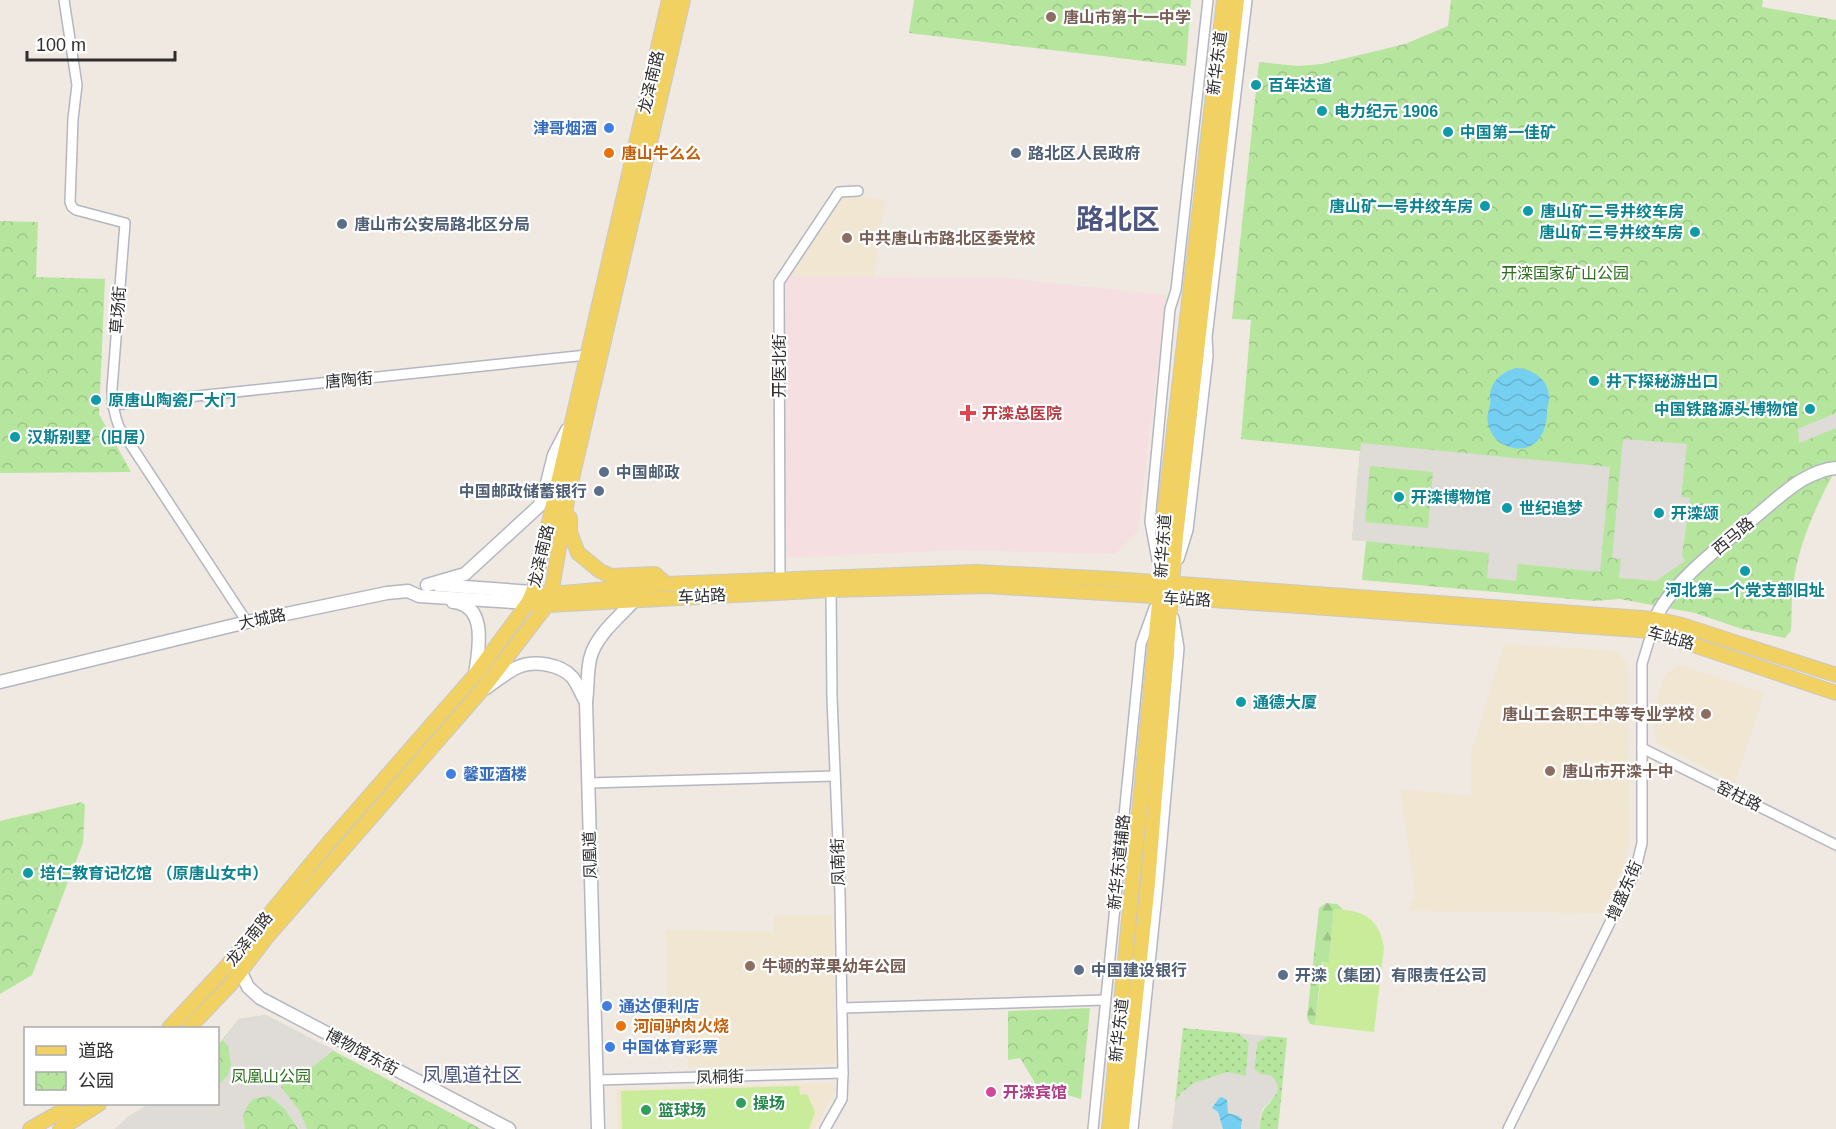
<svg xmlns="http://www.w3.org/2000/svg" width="1836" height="1129" font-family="Helvetica,'Noto Sans SC',sans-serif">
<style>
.education{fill:#f0e6d1}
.medical{fill:#f5dfe0}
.grass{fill:url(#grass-dots)}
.forest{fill:url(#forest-firs)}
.park{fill:url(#park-crowns)}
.pitch{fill:#c9ec9a}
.plaza{fill:#dfdcd8;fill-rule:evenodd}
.water{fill:url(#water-waves)}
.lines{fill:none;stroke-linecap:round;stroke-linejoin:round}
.street-casing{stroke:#b4b7c1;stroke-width:12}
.secondary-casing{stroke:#b4b7c1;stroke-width:15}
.primary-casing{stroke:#c9c9c9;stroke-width:16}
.street{stroke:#fff;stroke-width:9}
.secondary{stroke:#fff;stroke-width:12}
.primary{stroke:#f2d163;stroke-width:14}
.education-dot{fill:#8d6e63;stroke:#fff;stroke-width:2}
.culture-dot{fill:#0f9aa8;stroke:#fff;stroke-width:2}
.shop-dot{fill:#3f7fe0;stroke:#fff;stroke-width:2}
.food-dot{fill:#e8710a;stroke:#fff;stroke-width:2}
.service-dot{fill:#5c6f8a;stroke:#fff;stroke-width:2}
.health-dot{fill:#e0444e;stroke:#fff;stroke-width:2}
.hotel-dot{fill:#d1479c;stroke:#fff;stroke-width:2}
.leisure-dot{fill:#2e9e5b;stroke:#fff;stroke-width:2}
.labels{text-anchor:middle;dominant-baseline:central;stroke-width:4.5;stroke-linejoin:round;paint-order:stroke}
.education-label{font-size:16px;font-weight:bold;fill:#785e54;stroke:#fff;text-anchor:start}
.street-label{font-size:16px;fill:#2e2e2e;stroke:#fff}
.culture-label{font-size:16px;font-weight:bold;fill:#0d838f;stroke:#fff;text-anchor:start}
.shop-label{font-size:16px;font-weight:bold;fill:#366cbe;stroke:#fff;text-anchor:start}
.food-label{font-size:16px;font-weight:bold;fill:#c56008;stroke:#fff;text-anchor:start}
.service-label{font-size:16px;font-weight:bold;fill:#4e5e75;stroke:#fff;text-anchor:start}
.park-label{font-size:16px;fill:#2c6e1b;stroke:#fff}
.health-label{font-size:16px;font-weight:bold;fill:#be3a42;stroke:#fff;text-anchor:start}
.hotel-label{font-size:16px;font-weight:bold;fill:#b23c85;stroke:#fff;text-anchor:start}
.leisure-label{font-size:16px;font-weight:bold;fill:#27864d;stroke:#fff;text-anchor:start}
.quarter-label{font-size:20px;fill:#4d5680;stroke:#fff}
.town-label{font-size:28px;font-weight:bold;fill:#4d5680;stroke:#fff}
</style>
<defs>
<pattern id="grass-dots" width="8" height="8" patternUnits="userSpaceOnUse" patternTransform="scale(1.5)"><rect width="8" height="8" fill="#b6e59e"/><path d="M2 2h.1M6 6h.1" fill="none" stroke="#9dc588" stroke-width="1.8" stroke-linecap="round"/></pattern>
<pattern id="forest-firs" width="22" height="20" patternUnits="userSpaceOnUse" patternTransform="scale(1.5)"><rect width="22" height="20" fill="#b6e59e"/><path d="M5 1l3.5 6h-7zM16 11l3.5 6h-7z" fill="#9dc588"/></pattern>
<pattern id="park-crowns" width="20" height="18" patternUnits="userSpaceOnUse" patternTransform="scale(1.5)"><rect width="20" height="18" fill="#b6e59e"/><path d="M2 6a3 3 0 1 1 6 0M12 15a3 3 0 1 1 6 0" fill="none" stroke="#9dc588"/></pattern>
<pattern id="water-waves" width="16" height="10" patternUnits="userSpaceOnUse" patternTransform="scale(1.5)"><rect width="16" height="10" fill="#75cff0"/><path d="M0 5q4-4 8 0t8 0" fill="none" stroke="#66b2ce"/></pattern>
</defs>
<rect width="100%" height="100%" fill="#efe9e1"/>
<!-- education -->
<g class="education">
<polygon points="843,194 885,200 874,277 788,276"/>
<polygon points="1504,644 1617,651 1628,665 1629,845 1624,867 1602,913 1408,911 1415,895 1400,789 1471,796 1471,753"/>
<polygon points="1680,665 1764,693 1735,783 1656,743 1654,726 1656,702 1666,673"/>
<polygon points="832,915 835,1064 688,1067 687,1001 667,1001 666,930 774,932 774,916"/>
<polygon points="832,1083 835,1091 815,1129 618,1129 616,1089"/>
</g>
<!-- medical -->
<polygon class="medical" points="788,276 1006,278 1166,295 1138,531 1115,554 957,550 787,558 782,285"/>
<!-- grass -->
<g class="grass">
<polygon points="1183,1028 1238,1033 1249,1042 1246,1076 1181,1093 1175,1103"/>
<path d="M1268 1036 1287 1038 1278 1129H1260C1260 1104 1269 1109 1278 1090L1254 1069 1257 1043Z"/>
</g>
<!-- forest -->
<polygon class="forest" points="1326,903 1337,904 1343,909 1334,910 1329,962 1322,962 1315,1025 1310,1024 1307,1018 1319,908"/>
<!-- park -->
<g class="park">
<polygon points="914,0 1191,0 1186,66 909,33"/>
<path d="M1451 0H1763L1762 7 1836 20V469C1816 505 1797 547 1793 588 1791 602 1792 617 1791 631L1785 638 1739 628 1695 613 1620 599 1594 601 1362 580 1366 541 1352 540 1360 451 1241 439 1251 320 1232 319 1259 62 1298 66 1322 64 1405 44 1448 26Z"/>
<polygon points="0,221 38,222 36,277 105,279 99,414 131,472 0,473"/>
<polygon points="81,802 85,805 83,843 32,975 0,994 0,821"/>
<polygon points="1090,1008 1081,1099 1037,1086 1020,1058 1008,1060 1008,1011"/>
<polygon points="266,1015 481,1129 115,1129 128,1117 149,1104 218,1104 218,1045 239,1019"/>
</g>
<!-- pitch -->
<g class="pitch">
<path d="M1334 909C1363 910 1379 918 1384 947L1374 1032 1315 1025 1323 962H1329Z"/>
<polygon points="799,1086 800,1095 807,1094 815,1112 809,1129 622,1129 621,1091"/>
</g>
<!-- plaza -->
<g class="plaza">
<polygon points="1836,413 1836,428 1799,443 1798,429"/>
<polygon points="1623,439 1687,444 1681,497 1690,498 1682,555 1685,561 1656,581 1619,578 1621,559 1612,558"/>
<path d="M1361 443 1610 467 1600 572 1518 564 1516 581 1487 578 1489 553 1352 540ZM1370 466 1433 472 1428 528 1365 522Z"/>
<polygon points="266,1015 334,1050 314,1066 291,1076 281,1087 299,1110 307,1129 298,1129 284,1108 269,1096 253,1099 248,1105 243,1116 245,1129 115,1129 128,1117 149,1104 218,1104 218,1085 227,1076 231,1064 228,1046 223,1040 239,1019"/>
<polygon points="1238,1033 1268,1036 1257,1043 1254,1069 1261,1074 1272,1076 1277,1083 1278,1090 1274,1097 1263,1108 1260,1116 1260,1129 1241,1129 1242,1125 1235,1115 1228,1113 1226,1106 1212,1108 1218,1112 1223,1129 1172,1129 1175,1103 1181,1093 1194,1083 1227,1072 1246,1076 1249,1042"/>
</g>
<!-- water -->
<g class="water">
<path d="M1516 368C1533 369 1549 379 1549 398 1549 403 1547 408 1547 412 1547 435 1533 456 1507 446 1497 443 1490 434 1488 423 1486 416 1489 412 1490 405 1491 402 1490 399 1490 396 1491 381 1502 372 1516 368Z"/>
<polygon points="1222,1097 1227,1100 1228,1113 1238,1116 1242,1119 1241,1129 1223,1129 1218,1112 1212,1108 1219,1098"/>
</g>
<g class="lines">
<defs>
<g id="street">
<path d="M64 0 77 85 73 119 70 202 72 207 76 210 125 223 112 389C112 403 114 414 119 427L247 622"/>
<polyline points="112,405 587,355"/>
<polyline points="1179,559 1188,530 1208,356 1207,337 1247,0"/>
<polyline points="1157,560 1150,522 1170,309 1176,290 1208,0"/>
<polyline points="780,579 779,282 839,192 858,191"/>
<polyline points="1642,748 1836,845"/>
<polyline points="588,783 835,776"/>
<polyline points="842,1008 1105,1000"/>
<polyline points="597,1080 843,1073"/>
<polyline points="825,1129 842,1099 843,1073 840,893 832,698 831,590"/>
<polyline points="1093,1129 1141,644 1154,608"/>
<polyline points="1133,1129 1158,885 1179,648 1174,618"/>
<polyline points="1508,1129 1635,872 1642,843 1642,664 1652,631"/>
</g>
<g id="secondary">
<polyline points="427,585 465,574 539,506 544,495 554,455 567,430"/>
<polyline points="438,585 533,592"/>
<path d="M453 602C489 605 478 652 475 675"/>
<path d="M1653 626C1661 590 1727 541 1755 517 1770 505 1785 490 1802 480 1813 474 1823 469 1836 468"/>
<polyline points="0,682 247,622 387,593 408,591 419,596 528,603"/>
<path d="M486 688C496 681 507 672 518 667 534 660 560 664 572 677 578 684 581 694 586 702"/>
<polyline points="237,964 248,987 260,998 509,1129"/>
<path d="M598 1129 586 702C588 688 587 672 590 659 595 636 620 616 636 599"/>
</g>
<g id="primary">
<polyline points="570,518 570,532 578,553 600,571 611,576 655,574 666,584"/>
<polyline points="533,592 551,594 666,584 976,572 1113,579 1655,619 1682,625 1836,675"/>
<polyline points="528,603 547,605 831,590 987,586 1170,597 1652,631 1836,693"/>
<polyline points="169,1028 225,968 324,848 475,675 528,603 533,592 669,0"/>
<polyline points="189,1028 231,984 267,937 481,691 547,605 551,594 568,496 683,0"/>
<polyline points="30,1129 74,1104"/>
<polyline points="60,1129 99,1104"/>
<polyline points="1109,1129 1161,582 1162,534 1224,0"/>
<polyline points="1122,1129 1148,883 1176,535 1237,0"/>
</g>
</defs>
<!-- street casing -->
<use href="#street" class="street-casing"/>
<!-- secondary casing -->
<use href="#secondary" class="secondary-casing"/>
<!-- primary casing -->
<use href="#primary" class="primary-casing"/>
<!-- street -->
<use href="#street" class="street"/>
<!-- secondary -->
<use href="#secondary" class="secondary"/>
<!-- primary -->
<use href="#primary" class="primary"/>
</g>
<!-- markers -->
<g class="education-dot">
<circle cx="1051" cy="17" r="6"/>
<circle cx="847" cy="238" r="6"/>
<circle cx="1706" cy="714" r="6"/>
<circle cx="1550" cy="771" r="6"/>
<circle cx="750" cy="966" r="6"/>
</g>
<g class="culture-dot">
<circle cx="1256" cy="85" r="6"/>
<circle cx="1322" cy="111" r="6"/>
<circle cx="1448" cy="132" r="6"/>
<circle cx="1485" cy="206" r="6"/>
<circle cx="1528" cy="211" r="6"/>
<circle cx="1695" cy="232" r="6"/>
<circle cx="1594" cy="381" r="6"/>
<circle cx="96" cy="400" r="6"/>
<circle cx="1810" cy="409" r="6"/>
<circle cx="15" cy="437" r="6"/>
<circle cx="1399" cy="497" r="6"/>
<circle cx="1507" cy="508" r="6"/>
<circle cx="1659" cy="513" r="6"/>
<circle cx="1745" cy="571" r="6"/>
<circle cx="1241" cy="702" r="6"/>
<circle cx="28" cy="873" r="6"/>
</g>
<g class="shop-dot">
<circle cx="609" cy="128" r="6"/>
<circle cx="451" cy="774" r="6"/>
<circle cx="607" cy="1006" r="6"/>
<circle cx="610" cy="1047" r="6"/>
</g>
<g class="food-dot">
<circle cx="609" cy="153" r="6"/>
<circle cx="621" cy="1026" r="6"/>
</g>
<g class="service-dot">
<circle cx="1016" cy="153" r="6"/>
<circle cx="342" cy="224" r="6"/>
<circle cx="604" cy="472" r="6"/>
<circle cx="599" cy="491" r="6"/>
<circle cx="1079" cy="970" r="6"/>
<circle cx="1283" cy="975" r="6"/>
</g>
<path class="health-dot" d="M965 404h6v6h6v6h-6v6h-6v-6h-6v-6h6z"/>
<circle class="hotel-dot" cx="991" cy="1092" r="6"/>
<g class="leisure-dot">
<circle cx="741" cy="1103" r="6"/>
<circle cx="646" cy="1110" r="6"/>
</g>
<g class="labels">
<!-- education labels -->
<g class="education-label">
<text x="1063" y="17">唐山市第十一中学</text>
<text x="859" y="238">中共唐山市路北区委党校</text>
<text x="1694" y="714" text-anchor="end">唐山工会职工中等专业学校</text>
<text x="1562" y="771">唐山市开滦十中</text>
<text x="762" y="966">牛顿的苹果幼年公园</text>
</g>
<!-- street labels -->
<g class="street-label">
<text transform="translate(1217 63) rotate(-83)">新华东道</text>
<text transform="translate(651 82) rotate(-77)">龙泽南路</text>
<text transform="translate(118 310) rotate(-86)">草场街</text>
<text transform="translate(779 366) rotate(-90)">开医北街</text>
<text transform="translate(349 380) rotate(-5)">唐陶街</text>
<text transform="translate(1733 536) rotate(-40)">西马路</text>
<text transform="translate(1163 546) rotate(-86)">新华东道</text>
<text transform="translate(541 556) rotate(-77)">龙泽南路</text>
<text transform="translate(702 596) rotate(-3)">车站路</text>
<text transform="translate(1187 599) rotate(3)">车站路</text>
<text transform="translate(262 619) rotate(-12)">大城路</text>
<text transform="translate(1671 638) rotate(15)">车站路</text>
<text transform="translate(1739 796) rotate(26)">窑柱路</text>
<text transform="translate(590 855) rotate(-92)">凤凰道</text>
<text transform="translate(838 862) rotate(-92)">凤南街</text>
<text transform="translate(1119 862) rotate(-84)">新华东道辅路</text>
<text transform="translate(1624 891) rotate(-66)">增盛东街</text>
<text transform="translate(249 939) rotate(-51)">龙泽南路</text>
<text transform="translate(1119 1030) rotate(-84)">新华东道</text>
<text transform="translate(362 1052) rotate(28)">博物馆东街</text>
<text transform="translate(720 1077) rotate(-2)">凤桐街</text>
</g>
<!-- culture labels -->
<g class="culture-label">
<text x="1268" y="85">百年达道</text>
<text x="1334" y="111">电力纪元 1906</text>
<text x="1460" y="132">中国第一佳矿</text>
<text x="1473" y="206" text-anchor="end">唐山矿一号井绞车房</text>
<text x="1540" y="211">唐山矿二号井绞车房</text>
<text x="1683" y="232" text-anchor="end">唐山矿三号井绞车房</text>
<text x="1606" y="381">井下探秘游出口</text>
<text x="108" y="400">原唐山陶瓷厂大门</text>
<text x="1798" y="409" text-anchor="end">中国铁路源头博物馆</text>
<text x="27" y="437">汉斯别墅（旧居）</text>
<text x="1411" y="497">开滦博物馆</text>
<text x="1519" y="508">世纪追梦</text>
<text x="1671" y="513">开滦颂</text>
<text x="1745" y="590" text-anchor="middle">河北第一个党支部旧址</text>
<text x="1253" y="702">通德大厦</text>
<text x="40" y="873">培仁教育记忆馆 （原唐山女中）</text>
</g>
<!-- shop labels -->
<g class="shop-label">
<text x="597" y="128" text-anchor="end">津哥烟酒</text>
<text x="463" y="774">馨亚酒楼</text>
<text x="619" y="1006">通达便利店</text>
<text x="622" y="1047">中国体育彩票</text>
</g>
<!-- food labels -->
<g class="food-label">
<text x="621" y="153">唐山牛么么</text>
<text x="633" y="1026">河间驴肉火烧</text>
</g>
<!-- service labels -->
<g class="service-label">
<text x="1028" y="153">路北区人民政府</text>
<text x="354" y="224">唐山市公安局路北区分局</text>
<text x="616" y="472">中国邮政</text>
<text x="587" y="491" text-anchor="end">中国邮政储蓄银行</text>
<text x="1091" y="970">中国建设银行</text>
<text x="1295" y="975">开滦（集团）有限责任公司</text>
</g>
<!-- park labels -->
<g class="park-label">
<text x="1565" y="273">开滦国家矿山公园</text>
<text x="271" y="1076">凤凰山公园</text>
</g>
<!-- health labels -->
<g class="health-label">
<text x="982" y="413">开滦总医院</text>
</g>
<!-- hotel labels -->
<g class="hotel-label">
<text x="1003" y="1092">开滦宾馆</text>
</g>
<!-- leisure labels -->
<g class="leisure-label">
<text x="753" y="1103">操场</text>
<text x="658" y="1110">篮球场</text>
</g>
<!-- quarter labels -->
<g class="quarter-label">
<text x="472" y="1075">凤凰道社区</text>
</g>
<!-- town labels -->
<g class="town-label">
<text x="1118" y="219">路北区</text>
</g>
</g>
<!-- legend -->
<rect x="24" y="1027" width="195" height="78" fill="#ffffff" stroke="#ababab" stroke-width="1.5"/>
<rect x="36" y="1046" width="30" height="9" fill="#f2d163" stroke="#ababab" stroke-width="1.5"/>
<text x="78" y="1057" font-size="18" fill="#2e2e2e">道路</text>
<rect x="36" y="1072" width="30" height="18" fill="url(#park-crowns)" stroke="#ababab" stroke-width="1.5"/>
<text x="78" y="1087" font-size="18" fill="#2e2e2e">公园</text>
<!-- scale -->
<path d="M27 51v9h148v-9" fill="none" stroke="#2e2e2e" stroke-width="3"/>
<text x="36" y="51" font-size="18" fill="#2e2e2e" stroke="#ffffff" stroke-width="4.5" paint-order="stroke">100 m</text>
</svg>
